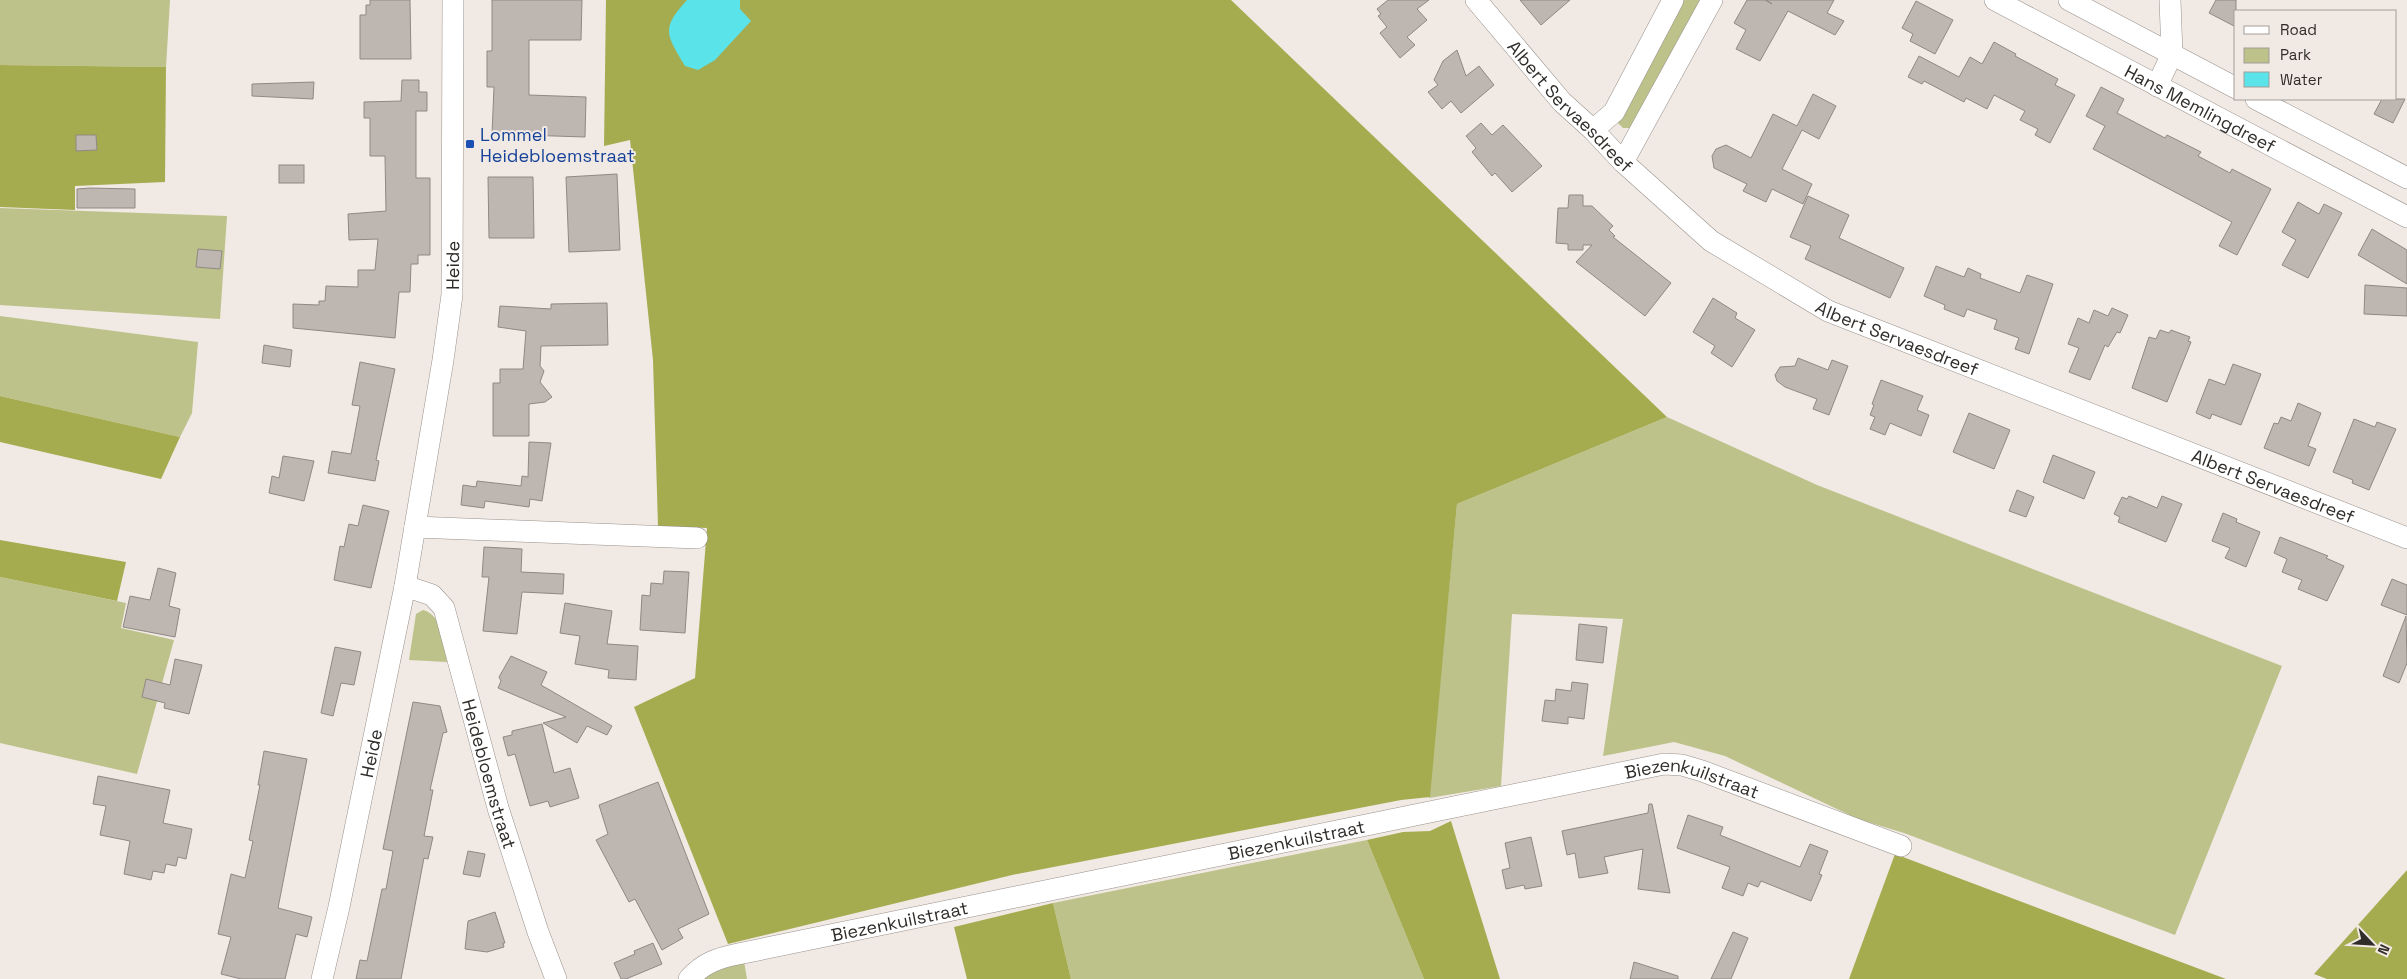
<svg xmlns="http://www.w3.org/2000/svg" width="2407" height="979" font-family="'Space Grotesk',sans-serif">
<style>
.green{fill:#bcc289}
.forest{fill:#a5ac50}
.water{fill:#5ae3e9}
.building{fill:#beb6b1;stroke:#908883}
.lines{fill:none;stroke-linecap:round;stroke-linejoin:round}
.minor-casing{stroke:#98918c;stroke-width:22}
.minor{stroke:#fff;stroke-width:21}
.transit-dot{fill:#1a4fb4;stroke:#f1e9e3;stroke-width:2}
.labels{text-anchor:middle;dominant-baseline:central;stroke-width:4;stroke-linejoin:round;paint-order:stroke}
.street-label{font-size:18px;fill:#2f2c2a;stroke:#f1e9e3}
.transit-label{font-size:18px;fill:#164399;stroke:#f1e9e3;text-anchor:start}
</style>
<rect width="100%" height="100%" fill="#f1e9e3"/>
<!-- green -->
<g class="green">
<polygon points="0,0 170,0 166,67 0,65"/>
<polygon points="1680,0 1704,0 1634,128 1623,128 1617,122"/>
<polygon points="0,208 227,216 220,319 0,305"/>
<polygon points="0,316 198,342 192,413 180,437 0,396"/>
<polygon points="1667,417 1817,485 2282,666 2175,935 1904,833 1858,819 1725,756 1674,742 1603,756 1623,619 1512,614 1501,786 1429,798 1457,504"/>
<polygon points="0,577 126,603 121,628 174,640 137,774 0,743"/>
<path d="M423 610C444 616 443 643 447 662L409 660 416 614Z"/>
<polygon points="1367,840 1424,979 1071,979 1053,903"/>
<polygon points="744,961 747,979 702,979 707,974"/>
</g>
<!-- forest -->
<g class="forest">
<polygon points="606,0 1231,0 1667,417 1457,504 1430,797 1401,800 1012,875 728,944 634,707 695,678 707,528 658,526 653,360 630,140 604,146"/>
<polygon points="0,65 166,67 165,182 75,186 75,210 0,207"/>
<polygon points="0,396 180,437 161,479 0,442"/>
<polygon points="0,540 126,562 117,601 0,577"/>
<polygon points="1451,821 1500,979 1424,979 1367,840 1403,832 1430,831"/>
<polygon points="1895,854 2226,979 1849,979"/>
<polygon points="2407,870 2407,979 2327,979 2314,974"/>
<polygon points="1053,903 1071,979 967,979 954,927"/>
</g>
<!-- water -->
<path class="water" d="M687 0H740V9L751 21 715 60 698 70 685 66C667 35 660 29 687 0Z"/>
<!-- building -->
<g class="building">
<polygon points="370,0 410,0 411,59 360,59 360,15 366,15 366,5 370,5"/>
<polygon points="492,0 582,0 581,40 529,40 529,95 586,97 585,137 492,134 494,87 487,87 487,51 492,51"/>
<polygon points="1388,0 1429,0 1417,9 1427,20 1407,37 1415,45 1400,58 1380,33 1387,27 1378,16 1381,14 1377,9"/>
<polygon points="1520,0 1570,0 1541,25"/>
<polygon points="1747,0 1765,0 1772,4 1766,0 1834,0 1827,13 1844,21 1835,35 1788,11 1760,61 1736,49 1746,30 1734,23"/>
<polygon points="2216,0 2236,0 2236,27 2209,13"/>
<polygon points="1916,1 1953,20 1935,54 1910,41 1913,34 1902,28"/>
<polygon points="1994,42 2016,54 2015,56 2058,79 2055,85 2075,95 2050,143 2035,135 2038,129 2020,120 2025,111 1994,95 1987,109 1966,98 1964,102 1924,81 1922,84 1908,77 1919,56 1959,77 1970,57 1982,64"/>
<polygon points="1457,50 1466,76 1479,66 1494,85 1461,113 1451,101 1442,109 1428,92 1438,85 1434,80 1443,61"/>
<polygon points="402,80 419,80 419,92 427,92 427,111 416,111 416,178 430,178 430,255 418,255 418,264 411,264 410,292 399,292 395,338 293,328 293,304 319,305 319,301 325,301 326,286 358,287 358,270 375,270 378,239 349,240 348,214 386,211 385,156 370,156 370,118 364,118 364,102 401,101"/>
<polygon points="314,82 313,99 252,96 252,84"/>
<polygon points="2101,87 2124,99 2117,113 2165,138 2167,135 2201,152 2198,156 2230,173 2232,169 2271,189 2237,255 2219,246 2232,222 2093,149 2105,126 2086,116"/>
<polygon points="1813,94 1836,106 1819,139 1802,130 1782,169 1812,184 1803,204 1772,189 1766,202 1743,191 1747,184 1714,168 1712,156 1716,149 1726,145 1751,158 1773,114 1797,126"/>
<polygon points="2382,99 2405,99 2393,123 2374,114"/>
<polygon points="1481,123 1492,135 1503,125 1542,166 1512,192 1495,173 1492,176 1472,152 1476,148 1466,136"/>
<polygon points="76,135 96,135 97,150 76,151"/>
<rect x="279" y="165" width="25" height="18"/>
<polygon points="617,174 620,250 569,252 566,177"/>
<polygon points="488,177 533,177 534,238 489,238"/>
<polygon points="90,188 135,189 135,208 77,208 77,189"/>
<polygon points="1569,195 1583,195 1583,206 1592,206 1613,226 1609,230 1615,236 1613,237 1671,283 1645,316 1576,262 1592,245 1583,245 1583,250 1568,250 1568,244 1556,243 1558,208 1568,208"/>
<polygon points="1808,196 1849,215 1839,238 1904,268 1890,298 1805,259 1811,246 1790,237"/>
<polygon points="2298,202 2319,214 2324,204 2342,213 2308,278 2282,265 2296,240 2282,232"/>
<polygon points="2372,229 2407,250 2407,284 2358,255"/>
<polygon points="198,249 222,251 220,269 196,267"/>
<polygon points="1936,266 1964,277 1968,268 1981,274 1980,278 2020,293 2027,275 2053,284 2029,354 2015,349 2019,338 1994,329 1997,320 1967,309 1964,317 1944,309 1945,305 1924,296"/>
<polygon points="2365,285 2407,288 2407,316 2364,314"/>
<polygon points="1713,298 1737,313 1735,318 1755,330 1732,367 1711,353 1715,346 1693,332"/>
<polygon points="607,303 608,345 541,346 540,366 544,371 540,382 552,397 545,402 529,404 529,436 493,436 493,383 500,383 500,369 523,369 526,331 498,327 500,306 551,309 551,304"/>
<polygon points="2112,308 2128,315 2120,333 2117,332 2108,347 2105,345 2090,380 2069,372 2079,348 2068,344 2078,318 2089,323 2094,310 2108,316"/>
<polygon points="2160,330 2169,333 2171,330 2190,337 2188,341 2191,342 2167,402 2132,388 2149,337 2156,339"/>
<polygon points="264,345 292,350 290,367 262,363"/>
<polygon points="1798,358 1828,370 1832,360 1848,366 1829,415 1813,409 1817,399 1785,387 1777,381 1775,375 1780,367 1795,366"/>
<polygon points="360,362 395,369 376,460 379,461 375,481 328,473 332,451 351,454 360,406 352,405"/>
<polygon points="2233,364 2261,374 2241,425 2212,414 2210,419 2196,413 2209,379 2225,385"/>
<polygon points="1881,380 1923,396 1917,410 1929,415 1921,436 1890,423 1885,435 1870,429 1875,417 1870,415 1874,405 1872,404"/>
<polygon points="2298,403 2321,413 2308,446 2316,449 2309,466 2264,448 2274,423 2278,424 2281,417 2291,421"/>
<polygon points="1969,413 2010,430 1994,469 1953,452"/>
<polygon points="2354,419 2375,427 2377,422 2396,429 2369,490 2352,483 2353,480 2333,472"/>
<polygon points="529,442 551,443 542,501 530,499 529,507 485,501 484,508 461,505 463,485 476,487 477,481 521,486 522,476 528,477"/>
<polygon points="2053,455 2095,472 2084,499 2043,482"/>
<polygon points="283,456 314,461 304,501 269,493 272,476 279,478"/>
<polygon points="2017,490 2034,497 2026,517 2009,511"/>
<polygon points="2129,496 2157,508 2162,496 2182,504 2166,542 2118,522 2120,517 2114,514 2122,497 2127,499"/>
<polygon points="363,505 389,511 371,588 334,580 340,546 344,547 349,524 358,526"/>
<polygon points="2223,513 2237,519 2236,522 2260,532 2246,567 2225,558 2230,548 2212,541"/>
<polygon points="2280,537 2328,556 2326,558 2344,566 2327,601 2298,589 2302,580 2282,572 2287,559 2274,553"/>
<polygon points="484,547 522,549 521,572 564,574 563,594 522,592 517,634 483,631 489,577 482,577"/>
<polygon points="158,568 176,573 169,606 180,609 175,637 123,627 130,596 150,600"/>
<polygon points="664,571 689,572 685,633 640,630 642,595 650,596 651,583 663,584"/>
<polygon points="2392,579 2407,585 2407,615 2381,605"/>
<polygon points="565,603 612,611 607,644 638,646 636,680 608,678 609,670 575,664 580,636 560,633"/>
<polygon points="2406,616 2407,663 2399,683 2383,676"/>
<polygon points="1579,624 1607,627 1603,663 1576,660"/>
<polygon points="335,647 361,652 354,685 341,683 333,716 321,713"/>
<polygon points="511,656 547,672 541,685 612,726 607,735 587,726 577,743 543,723 566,717 498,688 501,681 499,677"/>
<polygon points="175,659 202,665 189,714 164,708 165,703 142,697 146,679 170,685"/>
<polygon points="1572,682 1588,684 1584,719 1568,717 1568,724 1542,721 1545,700 1555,701 1556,689 1571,691"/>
<polygon points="413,702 440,706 447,732 443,733 430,790 433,790 424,836 433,837 428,859 424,858 401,979 356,979 360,960 367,961 382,889 386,889 393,851 383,849"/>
<polygon points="542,724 554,773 570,768 579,798 550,807 548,801 530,806 515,754 508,756 503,737 512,735 512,731"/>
<polygon points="264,751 307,759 278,908 312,917 307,937 296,934 285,979 241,979 221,974 231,937 218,934 231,874 245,878 253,841 249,840 260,785 258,785"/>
<polygon points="98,776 170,790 163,823 192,829 186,859 178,857 176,866 166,864 164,873 153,871 151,880 124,874 130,841 100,835 106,806 93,804"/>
<polygon points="658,782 709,914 678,929 683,938 662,950 635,899 629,902 596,840 608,834 599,805"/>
<polygon points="1649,804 1652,804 1670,893 1638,889 1643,849 1604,857 1608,873 1579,878 1575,853 1567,855 1562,831 1648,813"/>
<polygon points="1688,815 1723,827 1720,835 1800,867 1810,844 1828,851 1819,874 1822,875 1811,901 1761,881 1758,887 1748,883 1743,896 1722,888 1730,867 1677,848"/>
<polygon points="1531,837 1542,886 1525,889 1524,885 1506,889 1502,870 1510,868 1505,843"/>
<polygon points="468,851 485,854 480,877 463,874"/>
<polygon points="495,912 505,943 503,943 504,947 487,952 465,949 468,921"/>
<polygon points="1733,932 1748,938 1731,979 1711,979"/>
<polygon points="653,943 662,964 626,979 621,979 614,963 635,954 634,951"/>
<polygon points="1634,962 1678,976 1678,979 1630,979"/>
</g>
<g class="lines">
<defs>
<g id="minor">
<path id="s1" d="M1476 0 1562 102 1593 130 1623 162 1711 241 1828 311 2407 538"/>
<path id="s2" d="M1995 0 2407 217"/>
<polyline points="2069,0 2236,88"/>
<polyline points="2157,86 2172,54 2170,0"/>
<polyline points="2256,99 2407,178"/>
<polyline points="1593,130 1614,112 1673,0"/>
<polyline points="1623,162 1712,0"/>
<polyline points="415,527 697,538"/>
<path id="s3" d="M405 586 432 595 444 608 498 808 538 932 556 979"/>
<path id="s4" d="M322 979 339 907 405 586 443 360 452 295 453 0"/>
<path id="s5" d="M689 979C703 963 718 958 738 954L1664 764 1682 765 1702 771 1901 846"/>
</g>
</defs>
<!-- minor casing -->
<use href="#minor" class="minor-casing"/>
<!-- minor -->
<use href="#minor" class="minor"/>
</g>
<!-- markers -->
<rect class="transit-dot" x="465" y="139" width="10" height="10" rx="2.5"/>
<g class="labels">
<!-- street labels -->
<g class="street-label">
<text stroke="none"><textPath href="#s1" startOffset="142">Albert Servaesdreef</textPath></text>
<text stroke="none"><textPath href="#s2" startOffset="232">Hans Memlingdreef</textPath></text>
<text stroke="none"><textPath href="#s4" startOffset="726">Heide</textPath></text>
<text stroke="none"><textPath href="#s1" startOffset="548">Albert Servaesdreef</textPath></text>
<text stroke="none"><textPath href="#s1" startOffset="952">Albert Servaesdreef</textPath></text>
<text stroke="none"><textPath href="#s4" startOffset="231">Heide</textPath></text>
<text stroke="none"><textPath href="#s3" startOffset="218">Heidebloemstraat</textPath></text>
<text stroke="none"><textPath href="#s5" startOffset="1031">Biezenkuilstraat</textPath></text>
<text stroke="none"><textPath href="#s5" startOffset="626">Biezenkuilstraat</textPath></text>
<text stroke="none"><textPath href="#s5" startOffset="221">Biezenkuilstraat</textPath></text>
</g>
<!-- transit labels -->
<g class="transit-label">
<text x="480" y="134">Lommel<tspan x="480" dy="21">Heidebloemstraat</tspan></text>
</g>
</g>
<!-- legend -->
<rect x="2234" y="10" width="162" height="90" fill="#f1e9e3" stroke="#a39d99"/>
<rect x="2244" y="26" width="25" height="8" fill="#ffffff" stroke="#a39d99"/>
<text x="2280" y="35" font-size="15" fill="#2f2c2a">Road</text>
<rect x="2244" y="48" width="25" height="15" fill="#bcc289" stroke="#a39d99"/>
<text x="2280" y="60" font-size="15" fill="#2f2c2a">Park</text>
<rect x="2244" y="72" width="25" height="15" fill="#5ae3e9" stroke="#a39d99"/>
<text x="2280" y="85" font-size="15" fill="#2f2c2a">Water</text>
<!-- north arrow -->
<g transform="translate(2372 944) rotate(115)" stroke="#f1e9e3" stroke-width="4" paint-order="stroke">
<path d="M0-4L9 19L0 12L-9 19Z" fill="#2f2c2a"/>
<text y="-8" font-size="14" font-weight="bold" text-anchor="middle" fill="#2f2c2a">N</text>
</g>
</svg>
